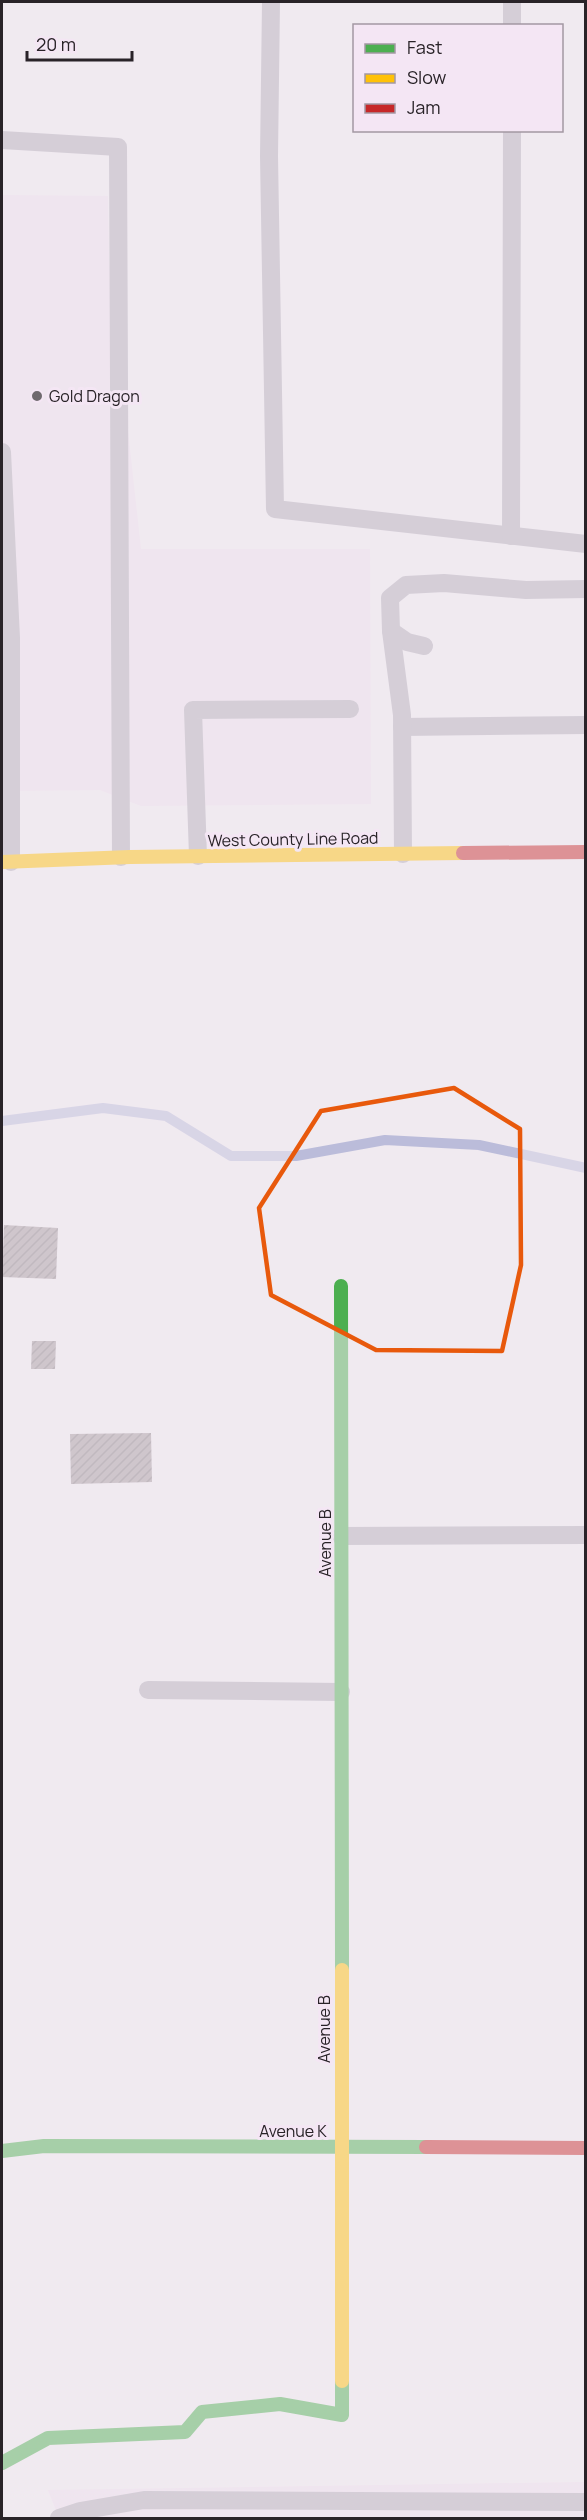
<svg xmlns="http://www.w3.org/2000/svg" width="587" height="2520" font-family="Manrope,sans-serif">
<style>
.built{fill:#eee0ed}
.lines{fill:none;stroke-linecap:round;stroke-linejoin:round}
.stream{stroke:#bbbcda;stroke-width:10}
.building{fill:url(#building-hatch)}
.lane{stroke:#b3aeb9;stroke-width:18}
.fast{stroke:#4caf50;stroke-width:14}
.slow{stroke:#ffc107;stroke-width:14}
.jam{stroke:#c62828;stroke-width:14}
.marked{fill:none;stroke:#e8590c;stroke-width:4.5;stroke-linejoin:round}
.poi-dot{fill:#6f696e;stroke:#f4e6f4;stroke-width:2}
.labels{text-anchor:middle;dominant-baseline:central;stroke-width:6;stroke-linejoin:round;paint-order:stroke}
.poi-label{font-size:16px;fill:#292328;stroke:#f4e6f4;text-anchor:start}
.street-label{font-size:16px;fill:#292328;stroke:#f4e6f4}
</style>
<defs>
<pattern id="building-hatch" width="6" height="6" patternUnits="userSpaceOnUse" patternTransform="scale(1.5)"><rect width="6" height="6" fill="#a69ba1"/><path d="M-1 1l2-2M0 6l6-6M5 7l2-2" fill="none" stroke="#877e83"/></pattern>
</defs>
<rect width="100%" height="100%" fill="#f0eaf0"/>
<!-- built -->
<g class="built">
<polygon points="2,195 108,196 109,259 141,549 370,549 371,804 141,806 100,790 2,791"/>
<polygon points="585,2482 585,2518 59,2518 48,2490"/>
</g>
<g class="lines">
<!-- stream -->
<polyline class="stream" points="2,1121 103,1108 166,1116 231,1156 296,1156 385,1140 479,1145 586,1168"/>
</g>
<!-- building -->
<g class="building">
<polygon points="4,1225 58,1228 56,1279 2,1277"/>
<polygon points="32,1341 56,1341 55,1369 31,1369"/>
<polygon points="151,1433 152,1482 71,1484 70,1434"/>
</g>
<g class="lines">
<!-- lane -->
<g class="lane">
<polyline points="271,2 269,156 275,509 586,544"/>
<polyline points="512,26 512,2"/>
<polyline points="2,140 118,147 121,857"/>
<polyline points="2,452 11,638 11,862"/>
<polyline points="511,536 512,130"/>
<polyline points="391,631 407,642 424,646"/>
<polyline points="402,727 586,725"/>
<polyline points="403,854 402,715 391,631 390,598 406,585 444,583 526,590 586,589"/>
<polyline points="198,856 193,710 350,709"/>
<polyline points="341,1536 586,1535"/>
<polyline points="148,1690 341,1692"/>
<polyline points="59,2518 80,2511 144,2500 586,2502"/>
</g>
<!-- fast -->
<g class="fast">
<polyline points="341,1286 342,1970"/>
<polyline points="2,2151 44,2146 426,2147"/>
<polyline points="2,2463 48,2438 185,2432 202,2412 280,2404 342,2415 342,2381"/>
</g>
<!-- slow -->
<g class="slow">
<polyline points="2,862 130,857 463,853"/>
<polyline points="342,1970 342,2381"/>
</g>
<!-- jam -->
<g class="jam">
<polyline points="463,853 586,852"/>
<polyline points="426,2147 586,2148"/>
</g>
</g>
<!-- marked area -->
<path d="M0 0H587V2520H0ZM454 1088 520 1129 521 1265 502 1351 376 1350 271 1295 259 1208 321 1111Z" fill="#f0eaf0" fill-opacity=".55" fill-rule="evenodd"/>
<path class="marked" d="M454 1088 520 1129 521 1265 502 1351 376 1350 271 1295 259 1208 321 1111Z"/>
<!-- markers -->
<circle class="poi-dot" cx="37" cy="396" r="6"/>
<g class="labels">
<!-- poi labels -->
<g class="poi-label">
<text x="49" y="396">Gold Dragon</text>
</g>
<!-- street labels -->
<g class="street-label">
<text transform="translate(293 839) rotate(-1)">West County Line Road</text>
<text transform="translate(325 1543) rotate(-90)">Avenue B</text>
<text transform="translate(324 2029) rotate(-90)">Avenue B</text>
<text x="293" y="2131">Avenue K</text>
</g>
</g>
<!-- border -->
<rect width="587" height="2520" fill="none" stroke="#292328" stroke-width="6"/>
<!-- legend -->
<rect x="353" y="24" width="210" height="108" fill="#f4e6f4" stroke="#a398a2" stroke-width="1.5"/>
<rect x="365" y="44" width="30" height="9" fill="#4caf50" stroke="#a398a2" stroke-width="1.5"/>
<text x="407" y="54" font-size="18" fill="#292328">Fast</text>
<rect x="365" y="74" width="30" height="9" fill="#ffc107" stroke="#a398a2" stroke-width="1.5"/>
<text x="407" y="84" font-size="18" fill="#292328">Slow</text>
<rect x="365" y="104" width="30" height="9" fill="#c62828" stroke="#a398a2" stroke-width="1.5"/>
<text x="407" y="114" font-size="18" fill="#292328">Jam</text>
<!-- scale -->
<path d="M27 51v9h105v-9" fill="none" stroke="#292328" stroke-width="3"/>
<text x="36" y="51" font-size="18" fill="#292328" stroke="#f4e6f4" stroke-width="4.5" paint-order="stroke">20 m</text>
</svg>
